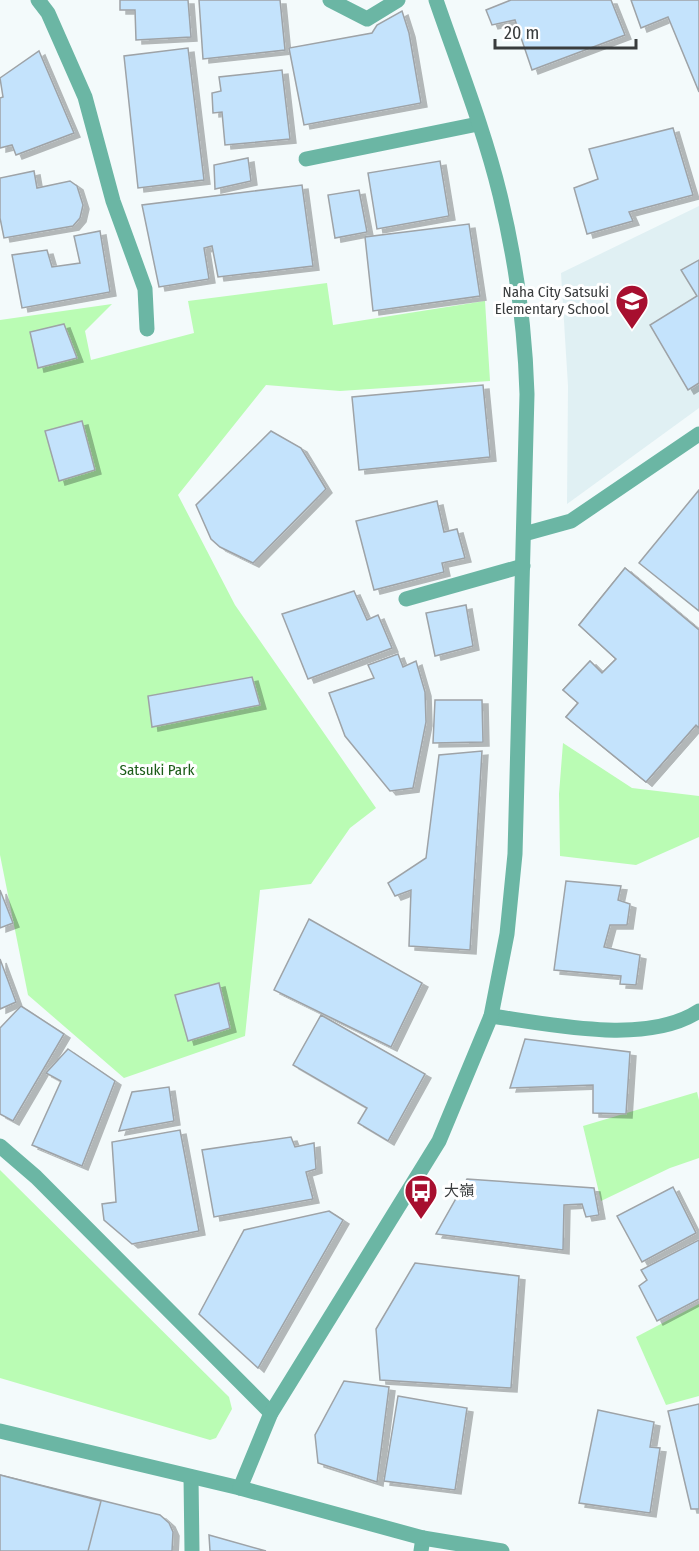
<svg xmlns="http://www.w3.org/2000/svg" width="699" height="1551" font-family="'Fira Sans Condensed','Noto Sans JP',sans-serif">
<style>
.built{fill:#e0f0f3}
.green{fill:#bafcb4}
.building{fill:#c4e3fc;stroke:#9ea3a7;stroke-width:1.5;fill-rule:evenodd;filter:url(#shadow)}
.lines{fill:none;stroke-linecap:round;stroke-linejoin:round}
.minor{stroke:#6bb6a4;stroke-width:15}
.tertiary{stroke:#6bb6a4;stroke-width:15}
.labels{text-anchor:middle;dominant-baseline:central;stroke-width:6;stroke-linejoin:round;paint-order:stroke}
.poi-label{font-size:15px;fill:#393c3d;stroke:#fff;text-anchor:end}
.park-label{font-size:15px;fill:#1b5c18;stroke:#fff}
</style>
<defs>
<filter id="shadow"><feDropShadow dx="6" dy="4" stdDeviation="0" flood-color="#0004"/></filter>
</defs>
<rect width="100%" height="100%" fill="#f3fafb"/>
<!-- built -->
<polygon class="built" points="699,206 699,408 567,504 568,386 561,273"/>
<!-- green -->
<g class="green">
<polygon points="327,283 333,325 485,301 490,381 340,391 266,385 178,495 235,605 376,808 350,828 311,884 260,890 245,1036 124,1078 28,995 0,855 0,320 112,304 85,331 91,360 194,333 188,301"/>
<polygon points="563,743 632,788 699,796 699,837 636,865 560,856 559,794"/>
<polygon points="697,1092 699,1100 699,1158 670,1168 601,1201 583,1126"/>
<polygon points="0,1170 229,1397 232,1409 216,1438 210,1440 0,1378"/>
<polygon points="699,1304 699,1396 666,1405 636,1337"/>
</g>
<!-- building -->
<g class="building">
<polygon points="120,0 188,0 191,37 136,40 135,10 120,10"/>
<polygon points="199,0 280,0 285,50 203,59"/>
<polygon points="511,0 611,0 625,35 532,70 515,20 492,25 486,10"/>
<polygon points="631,0 699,0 699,92 668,17 641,28"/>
<polygon points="402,11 409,33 421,103 304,125 289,48 372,33 377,25"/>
<polygon points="188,48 204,180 138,188 124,56"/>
<polygon points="39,51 74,133 16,155 12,145 0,148 0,98 3,97 0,78"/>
<polygon points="282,70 290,139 225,145 222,112 213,113 212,93 221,91 219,77"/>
<polygon points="673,128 693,195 629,212 633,221 587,234 574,188 598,179 589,149"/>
<polygon points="248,158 251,181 215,189 214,165"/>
<polygon points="440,161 449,216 377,229 368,173"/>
<polygon points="34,171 37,188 70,181 77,186 83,205 80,218 73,226 4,238 0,218 0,178"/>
<polygon points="302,185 313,266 218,277 212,246 204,248 209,279 159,287 142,205"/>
<polygon points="359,190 367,232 335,238 328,195"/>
<polygon points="469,224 480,296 373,311 365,237"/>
<polygon points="100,231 110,292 22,308 12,255 47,250 52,267 80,263 74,236"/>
<polygon points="699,260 699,383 688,390 650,325 697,296 681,270"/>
<polygon points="64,324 77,358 38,368 30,332"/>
<polygon points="483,385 490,457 359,470 352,397"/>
<polygon points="82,421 95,470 59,481 45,431"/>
<polygon points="271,431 301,448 326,489 253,563 220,547 211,539 196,505"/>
<polygon points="699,490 699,611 639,563"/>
<polygon points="437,501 444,532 457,529 465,558 442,563 444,572 374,590 356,521"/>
<path d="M625 568 699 630V728L696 725 646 782 566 717 578 703 563 690 590 661 602 673 616 659 579 625ZM622 663 688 717 674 733 609 678Z"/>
<polygon points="625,568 699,630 699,728 696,725 646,782 566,717 578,703 563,690 590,661 602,673 616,659 579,625"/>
<polygon points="354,591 367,620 378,615 392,648 308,679 282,614"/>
<polygon points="466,605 473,646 435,656 426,613"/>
<polygon points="398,654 403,667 416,661 425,692 426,722 413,788 390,791 345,736 329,693 374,678 368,665"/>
<polygon points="252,677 260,705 152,727 148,696"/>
<polygon points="435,700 482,700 483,742 433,743"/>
<polygon points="482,751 470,950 409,946 411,890 395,896 388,883 426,858 439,755"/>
<polygon points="566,881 621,886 618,900 630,904 627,925 610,925 604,947 640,955 636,985 620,984 621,976 554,970"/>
<polygon points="0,890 13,923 0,928"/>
<polygon points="309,919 422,983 391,1047 274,990"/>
<polygon points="0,959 16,1002 0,1009"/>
<polygon points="219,983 230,1028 188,1041 175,995"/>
<polygon points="21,1006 64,1034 13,1121 0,1114 0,1028"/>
<polygon points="321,1015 425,1074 388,1141 358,1123 367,1108 293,1065"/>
<polygon points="525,1039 630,1052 626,1114 593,1113 593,1085 510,1088"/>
<polygon points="68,1049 115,1081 82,1166 32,1145 61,1081 46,1073"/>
<polygon points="169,1087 174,1121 119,1131 132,1092"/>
<polygon points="180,1130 199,1231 132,1244 104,1220 102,1204 116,1202 112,1142"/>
<polygon points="291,1137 295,1147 314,1143 316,1169 306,1172 313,1199 214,1217 202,1150"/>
<polygon points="467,1179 594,1188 599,1215 586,1217 582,1204 564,1205 563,1250 436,1234"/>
<polygon points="673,1187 696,1233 642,1262 617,1216"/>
<polygon points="329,1211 343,1220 258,1368 199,1314 244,1230"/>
<polygon points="699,1240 699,1299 657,1321 639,1286 647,1280 641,1270"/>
<polygon points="415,1263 519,1276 511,1388 380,1380 376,1329"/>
<polygon points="344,1381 389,1387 377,1482 318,1463 315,1435"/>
<polygon points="398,1396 467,1408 455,1490 384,1481"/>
<polygon points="699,1404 699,1509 691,1509 668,1411"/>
<polygon points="598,1410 654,1422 650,1447 660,1448 650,1513 579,1503"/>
<polygon points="0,1475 160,1515 169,1523 173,1532 172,1551 0,1551"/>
<polygon points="0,1475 101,1501 88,1551 0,1551"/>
<polygon points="209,1535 266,1551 210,1551"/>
</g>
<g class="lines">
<!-- minor -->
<g class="minor">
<polyline points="38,0 48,13 85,97 113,201 145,289 147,329"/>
<polyline points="330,0 367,19 398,0"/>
<polyline points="306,159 478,124"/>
<polyline points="524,534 571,521 699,434"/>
<polyline points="406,599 523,566"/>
<path d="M491 1016C551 1024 646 1046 699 1011"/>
<polyline points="0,1146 36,1177 271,1413"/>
<polyline points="191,1477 192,1551"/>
<polyline points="421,1551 423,1538"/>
</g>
<!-- tertiary -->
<g class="tertiary">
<polyline points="0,1431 240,1488 423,1538 502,1551"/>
<path d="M240 1488 271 1413 439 1141 491 1016 507 934 515 854 527 394C525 327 516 261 500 195 484 129 458 64 436 0"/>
</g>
</g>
<!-- icons -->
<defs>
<symbol id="school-pin" viewBox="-11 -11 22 30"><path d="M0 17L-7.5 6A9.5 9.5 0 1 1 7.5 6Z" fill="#a70f2f" stroke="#fff"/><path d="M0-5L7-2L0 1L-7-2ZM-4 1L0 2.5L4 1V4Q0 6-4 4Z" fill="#fff"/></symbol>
<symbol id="bus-pin" viewBox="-11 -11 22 30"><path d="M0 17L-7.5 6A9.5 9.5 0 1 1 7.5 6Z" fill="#a70f2f" stroke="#fff"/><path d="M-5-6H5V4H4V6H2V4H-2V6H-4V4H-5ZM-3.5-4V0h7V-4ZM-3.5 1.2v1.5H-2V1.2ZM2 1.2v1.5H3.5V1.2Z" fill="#fff"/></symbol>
</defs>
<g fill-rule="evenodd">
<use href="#school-pin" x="613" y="282" width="38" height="52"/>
<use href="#bus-pin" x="402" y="1172" width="38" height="52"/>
</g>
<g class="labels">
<!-- poi labels -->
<g class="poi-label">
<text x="609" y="292">Naha City Satsuki<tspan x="609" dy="17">Elementary School</tspan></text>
<text x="444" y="1191" text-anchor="start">大嶺</text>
</g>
<!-- park labels -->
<g class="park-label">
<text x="157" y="770">Satsuki Park</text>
</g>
</g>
<!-- scale -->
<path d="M495 39v9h141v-9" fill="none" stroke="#393c3d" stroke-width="3"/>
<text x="504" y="39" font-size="18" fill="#393c3d" stroke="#ffffff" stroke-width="4.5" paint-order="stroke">20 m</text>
</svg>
